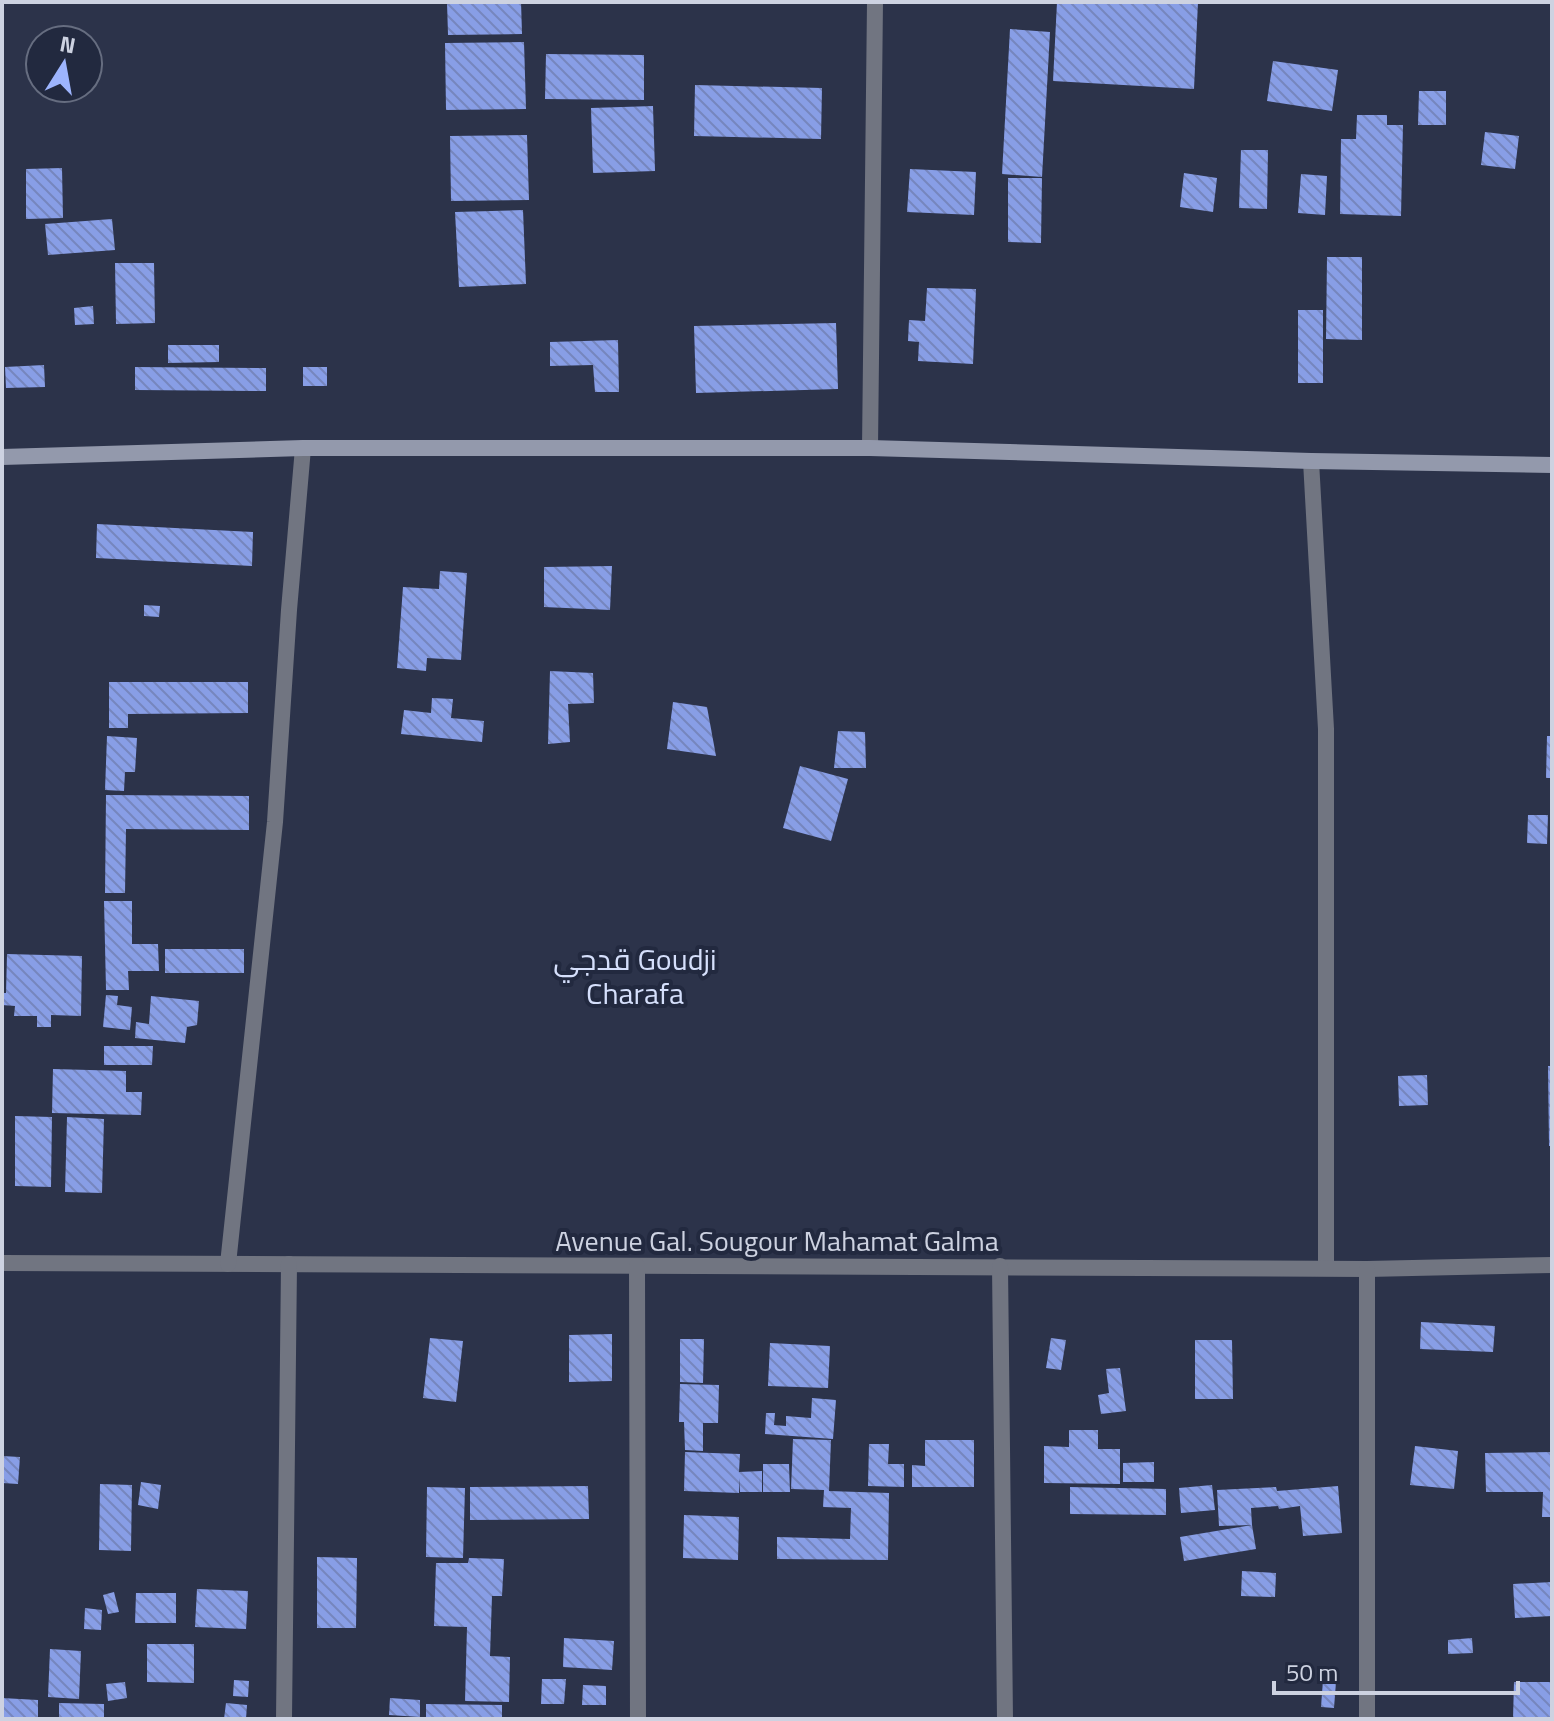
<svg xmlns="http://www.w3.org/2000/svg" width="1554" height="1721" font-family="'Titillium Web',Cairo,sans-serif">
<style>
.building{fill:url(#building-back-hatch)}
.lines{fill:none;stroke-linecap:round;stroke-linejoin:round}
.minor{stroke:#717581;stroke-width:16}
.secondary{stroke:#9399ac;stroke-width:16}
.labels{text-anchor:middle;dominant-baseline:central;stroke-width:8;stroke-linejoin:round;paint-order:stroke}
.street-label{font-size:28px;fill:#cdd2e1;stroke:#22293f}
.neighbourhood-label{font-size:30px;fill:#d5dffb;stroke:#22293f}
</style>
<defs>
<pattern id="building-back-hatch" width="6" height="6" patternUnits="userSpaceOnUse" patternTransform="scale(2)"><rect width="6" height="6" fill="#889ee6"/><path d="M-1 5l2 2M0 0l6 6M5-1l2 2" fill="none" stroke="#7686be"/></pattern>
</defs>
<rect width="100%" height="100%" fill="#2c334a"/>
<!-- building -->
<g class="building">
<polygon points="447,2 521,2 522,34 448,35"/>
<polygon points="1057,2 1198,2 1194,89 1053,81"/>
<polygon points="1010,29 1050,32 1042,177 1002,174"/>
<polygon points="524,42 526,109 446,110 445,43"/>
<polygon points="546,54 644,55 644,100 545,99"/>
<polygon points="1273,61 1338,70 1332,111 1267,101"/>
<polygon points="695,85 822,88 821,139 694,136"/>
<polygon points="1419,91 1446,91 1446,125 1418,125"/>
<polygon points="653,106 655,171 593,173 591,108"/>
<polygon points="1357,115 1387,115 1387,125 1403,125 1401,216 1340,214 1341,139 1356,139"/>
<polygon points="1485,132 1519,136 1515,169 1481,165"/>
<polygon points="527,135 529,200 451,201 450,136"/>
<polygon points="1241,150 1268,150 1267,209 1239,208"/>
<polygon points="62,168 63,218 26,219 26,169"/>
<polygon points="910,169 976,172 974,215 907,212"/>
<polygon points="1184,173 1217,178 1213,212 1180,207"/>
<polygon points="1301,174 1327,176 1325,215 1298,213"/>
<polygon points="1008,178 1042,178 1041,243 1008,242"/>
<polygon points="523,210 526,284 459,287 455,212"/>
<polygon points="112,219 115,250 48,255 45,224"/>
<polygon points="1327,257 1362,257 1362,340 1326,339"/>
<polygon points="115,263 154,263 155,323 116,324"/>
<polygon points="927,288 976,289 973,364 918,361 919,342 908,341 909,320 925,321"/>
<polygon points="93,306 94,324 75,325 74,308"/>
<rect x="1298" y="310" width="25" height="73"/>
<polygon points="836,323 838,389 696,393 694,326"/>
<polygon points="618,340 619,392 595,392 593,365 550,366 550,342"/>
<polygon points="168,345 219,345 219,362 168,363"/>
<polygon points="44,365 45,387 6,388 5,367"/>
<polygon points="135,367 266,368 266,391 135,390"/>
<rect x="303" y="367" width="24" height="19"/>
<polygon points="97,524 253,532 252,566 96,558"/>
<polygon points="612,566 610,610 544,607 544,567"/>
<polygon points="440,571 467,573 461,660 427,658 426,671 397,668 403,587 439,589"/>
<polygon points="144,605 160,606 159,617 144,616"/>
<polygon points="550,671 593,673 594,703 568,704 570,742 548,744"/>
<polygon points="109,682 248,682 248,713 128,714 128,728 109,728"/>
<polygon points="432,698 453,699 451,718 484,721 482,742 401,734 404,710 431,713"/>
<polygon points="673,702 707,707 716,756 667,749"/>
<polygon points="838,731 865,732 866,768 834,768"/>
<polygon points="107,736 137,738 135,772 125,772 124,791 105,790"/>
<polygon points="1547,736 1552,736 1552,778 1546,778"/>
<polygon points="800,766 848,779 831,841 783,828"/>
<polygon points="106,795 249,796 249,830 126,829 125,893 105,893"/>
<polygon points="1528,815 1548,815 1547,844 1527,843"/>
<polygon points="104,901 132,901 132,944 158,944 159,971 128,971 129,990 106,990"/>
<rect x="165" y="949" width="79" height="24"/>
<polygon points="7,954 82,956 81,1016 51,1015 51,1027 37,1027 37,1016 14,1016 15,1006 2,1005 2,993 6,993"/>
<polygon points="106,995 118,996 117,1005 132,1007 130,1030 103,1027"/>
<polygon points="151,996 199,1001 197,1025 187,1027 185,1043 135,1038 136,1022 149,1024"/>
<polygon points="104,1046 153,1046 152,1065 104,1065"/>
<polygon points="1548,1066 1552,1066 1552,1146 1549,1146"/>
<polygon points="53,1069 126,1071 126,1092 142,1092 141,1115 52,1113"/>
<polygon points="1427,1075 1428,1105 1399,1106 1398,1076"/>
<polygon points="15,1116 52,1117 51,1187 15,1186"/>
<polygon points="67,1117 104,1119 102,1193 65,1192"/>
<polygon points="1421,1322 1495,1326 1493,1352 1420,1349"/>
<polygon points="612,1334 612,1381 569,1382 569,1335"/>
<polygon points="430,1338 463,1341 456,1402 423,1398"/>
<polygon points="1051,1338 1066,1340 1061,1370 1046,1368"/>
<polygon points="680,1339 704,1339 703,1383 680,1382"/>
<polygon points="1195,1340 1232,1340 1233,1399 1195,1399"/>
<polygon points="770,1343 830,1346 828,1388 768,1386"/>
<polygon points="1120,1368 1126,1411 1101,1414 1098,1395 1109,1393 1106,1369"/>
<polygon points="680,1384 719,1385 718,1423 703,1423 703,1451 685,1450 684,1422 679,1422"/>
<polygon points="812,1398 836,1400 833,1439 765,1434 766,1413 775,1413 774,1425 786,1426 786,1416 811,1418"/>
<polygon points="1069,1430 1098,1430 1098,1449 1120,1449 1120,1484 1044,1483 1044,1446 1069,1447"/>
<polygon points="793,1439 831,1440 829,1491 889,1493 888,1560 777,1559 777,1537 850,1539 851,1508 823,1507 824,1490 791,1489"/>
<polygon points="925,1440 974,1440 974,1487 912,1487 912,1465 925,1466"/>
<polygon points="869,1444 889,1444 888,1464 904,1464 904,1487 868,1486"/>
<polygon points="1415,1446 1458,1451 1454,1489 1410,1485"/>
<polygon points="685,1452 740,1454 739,1472 762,1471 762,1492 740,1492 739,1478 739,1493 684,1491"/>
<polygon points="1552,1452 1552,1517 1542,1517 1543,1492 1486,1492 1485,1453"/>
<polygon points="2,1456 20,1457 18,1484 2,1483"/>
<polygon points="1154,1462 1154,1482 1123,1482 1123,1463"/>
<polygon points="763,1464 789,1464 790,1492 763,1492"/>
<polygon points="141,1482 161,1485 158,1509 138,1505"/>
<polygon points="100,1484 132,1485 131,1551 99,1550"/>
<polygon points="1212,1485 1215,1510 1181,1513 1179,1488"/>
<polygon points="588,1486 589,1519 470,1520 470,1487"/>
<polygon points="1338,1486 1342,1533 1303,1536 1300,1506 1279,1509 1278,1506 1251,1508 1252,1525 1219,1526 1217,1490 1276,1487 1277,1491"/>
<polygon points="427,1487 465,1488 463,1558 426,1557"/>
<polygon points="1070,1487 1166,1489 1166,1515 1070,1514"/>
<polygon points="684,1515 739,1517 738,1560 683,1558"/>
<polygon points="1252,1525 1256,1549 1184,1561 1180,1537"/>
<polygon points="317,1557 357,1558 356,1628 317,1628"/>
<polygon points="469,1558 504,1559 502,1596 492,1596 490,1656 510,1657 509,1702 465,1701 467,1627 434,1626 436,1563 468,1563"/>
<polygon points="1242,1571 1276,1573 1275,1597 1241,1596"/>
<polygon points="1552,1582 1552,1616 1515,1618 1513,1584"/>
<polygon points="197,1589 248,1591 246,1629 195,1627"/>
<polygon points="114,1592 119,1612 108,1614 103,1595"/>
<polygon points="136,1593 176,1593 176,1623 135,1623"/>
<polygon points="85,1608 102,1610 101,1630 84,1629"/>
<polygon points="564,1638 614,1641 612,1670 563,1667"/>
<polygon points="1472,1638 1473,1653 1448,1654 1448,1640"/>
<polygon points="147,1644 194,1644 194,1683 147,1682"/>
<polygon points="50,1649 81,1651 79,1699 48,1697"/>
<polygon points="542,1679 566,1679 564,1704 541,1704"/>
<polygon points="234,1680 249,1681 248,1697 233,1696"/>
<polygon points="1323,1680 1336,1682 1334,1708 1321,1707"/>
<polygon points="125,1682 127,1698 108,1701 106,1684"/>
<polygon points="1514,1682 1552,1682 1552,1719 1513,1719"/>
<polygon points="583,1685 606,1686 606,1705 582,1705"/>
<polygon points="2,1698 38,1700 38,1719 2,1719"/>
<polygon points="390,1698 420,1700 420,1717 389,1715"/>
<polygon points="59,1703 104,1704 104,1719 59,1719"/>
<polygon points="226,1703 247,1705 246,1719 224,1719"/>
<polygon points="426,1704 502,1705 502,1719 426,1719"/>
</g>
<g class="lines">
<!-- minor -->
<g class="minor">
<polyline points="870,448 875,2"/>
<polyline points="1311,461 1326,729 1326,1268"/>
<polyline points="2,1263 1367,1269 1552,1265"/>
<polyline points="228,1264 275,822 289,610 303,448"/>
<polyline points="637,1266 638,1719"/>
<polyline points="1000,1266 1005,1719"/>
<polyline points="284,1719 289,1264"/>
<polyline points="1367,1719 1367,1269"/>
</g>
<!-- secondary -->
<polyline class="secondary" points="2,457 303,448 870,448 1311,461 1552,465"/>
</g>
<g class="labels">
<!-- street labels -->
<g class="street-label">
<text x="777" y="1240">Avenue Gal. Sougour Mahamat Galma</text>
</g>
<!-- neighbourhood labels -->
<g class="neighbourhood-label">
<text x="635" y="959">قدجي Goudji<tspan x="635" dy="34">Charafa</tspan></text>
</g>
</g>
<!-- border -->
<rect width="1554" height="1721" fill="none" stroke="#cdd2e1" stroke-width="8"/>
<!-- north arrow -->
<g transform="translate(64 64) rotate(11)"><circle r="38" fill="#22293f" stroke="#666d80" stroke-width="2"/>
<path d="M0-6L14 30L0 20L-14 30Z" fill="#9db4fd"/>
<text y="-12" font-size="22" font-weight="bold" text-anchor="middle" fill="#cdd2e1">N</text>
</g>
<!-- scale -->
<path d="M1274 1681v12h244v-12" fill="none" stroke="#cdd2e1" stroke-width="4"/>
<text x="1286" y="1681" font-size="24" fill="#cdd2e1" stroke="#22293f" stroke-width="6" paint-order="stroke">50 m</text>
</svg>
